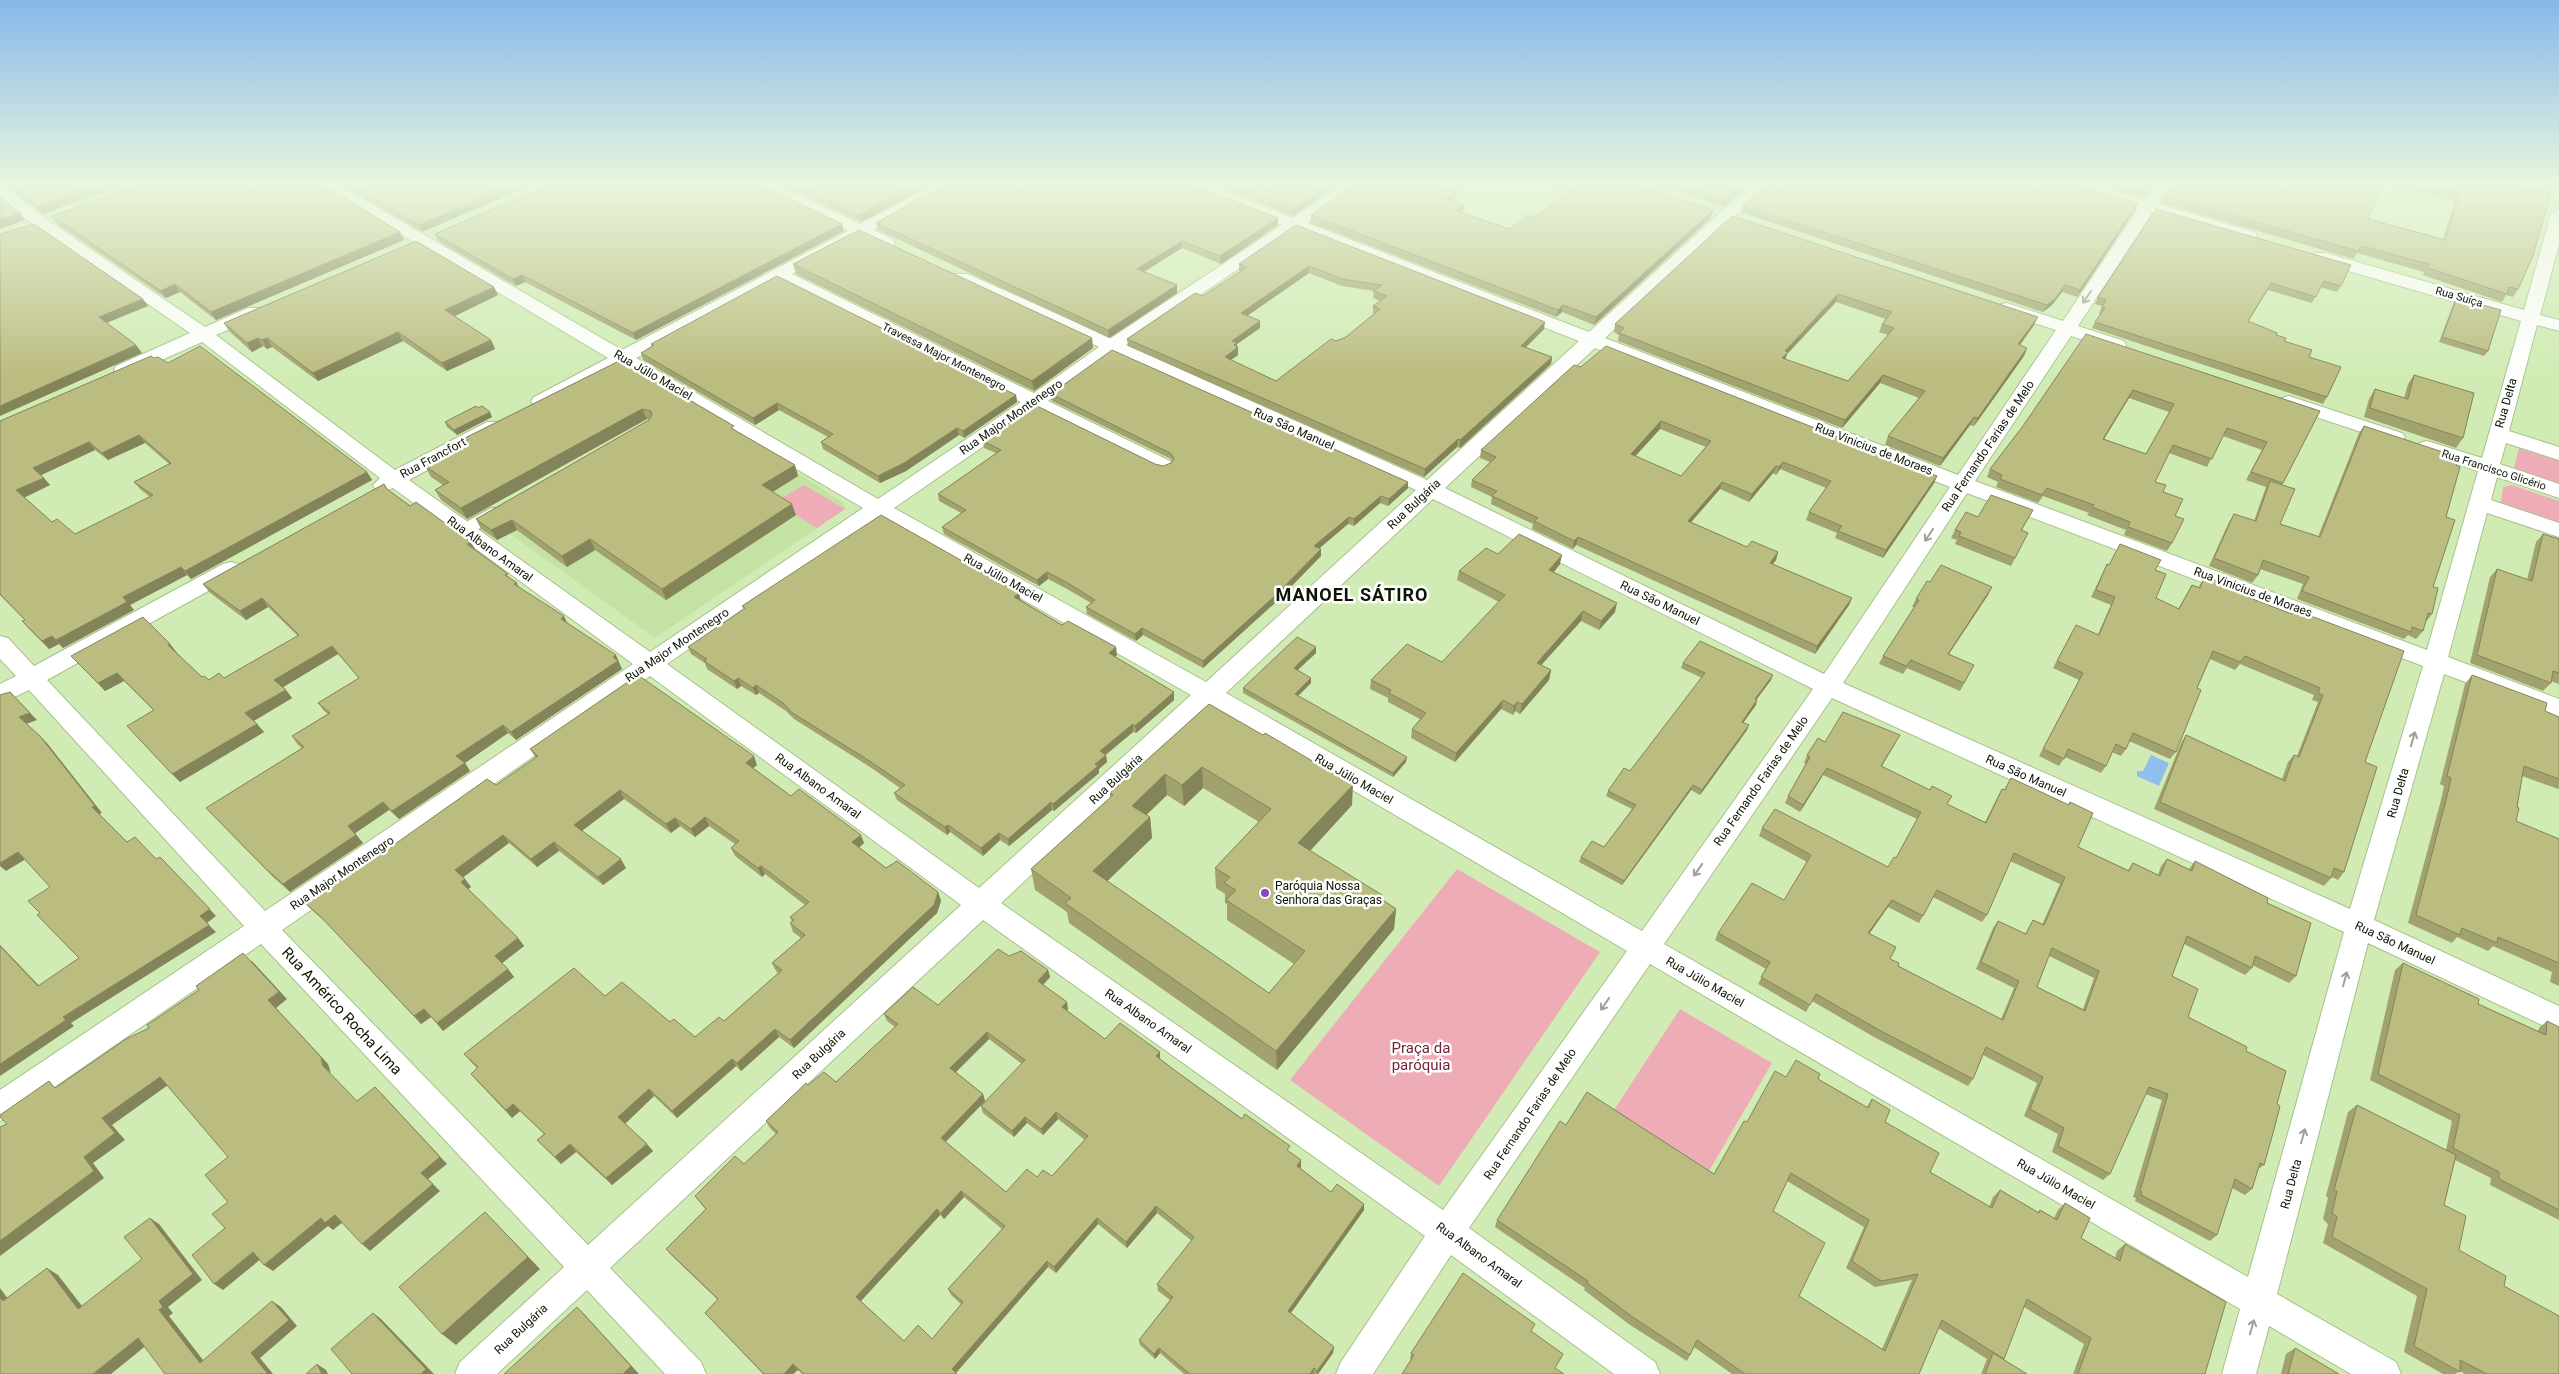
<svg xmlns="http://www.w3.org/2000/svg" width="2559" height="1374" font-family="Roboto,sans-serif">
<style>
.built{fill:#c3e2a3}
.green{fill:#eeadb6}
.water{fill:#90beed}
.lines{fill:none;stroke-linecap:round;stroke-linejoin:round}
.lane-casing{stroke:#a7c18a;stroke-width:15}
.street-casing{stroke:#a7c18a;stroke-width:2}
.lane{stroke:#fff;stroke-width:12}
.street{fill:#fff;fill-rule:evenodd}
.wall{fill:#a1a26e;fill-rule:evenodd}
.shaded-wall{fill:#83845a}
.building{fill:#bbbc80;stroke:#83845a;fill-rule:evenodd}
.oneway{stroke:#9ea19a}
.poi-dot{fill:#8a45b8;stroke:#fff;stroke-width:2}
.labels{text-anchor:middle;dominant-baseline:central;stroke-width:5;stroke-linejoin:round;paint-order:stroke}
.far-street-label{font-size:11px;fill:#0c1503;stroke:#fff}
.street-label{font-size:12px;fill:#0c1503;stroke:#fff}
.poi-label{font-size:12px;fill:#0c1503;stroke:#fff;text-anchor:start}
.near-street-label{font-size:15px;fill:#0c1503;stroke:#fff}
.near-park-label{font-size:15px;fill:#742337;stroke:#fff}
.district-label{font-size:18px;font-weight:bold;letter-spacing:1px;fill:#0c1503;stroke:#fff}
</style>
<rect width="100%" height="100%" fill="#d0ecb4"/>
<!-- built -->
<polygon class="built" points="715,420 844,503 845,509 655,638 510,534"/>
<!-- green -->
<g class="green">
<polygon points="2519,448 2559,461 2559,485 2513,471"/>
<polygon points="804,485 845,509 817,528 775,502"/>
<polygon points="2512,485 2559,501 2559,525 2501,503 2503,487"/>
<polygon points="1457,869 1600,952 1439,1186 1290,1080"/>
<polygon points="1680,1009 1772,1063 1709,1171 1614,1110"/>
</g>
<!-- water -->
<polygon class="water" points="2151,755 2169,763 2159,786 2137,776 2137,771 2143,771"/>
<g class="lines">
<defs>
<polyline id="lane" points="464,530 493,514"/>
<g id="street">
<path d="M317 184H337L622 350 848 231 756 187 754 184H775L860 224 936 184H956L874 230 893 239 895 243 893 247H881L861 237 792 274 1034 393 1099 347 956 282 953 278 956 274H968L1111 338 1282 225 1185 187 1183 184H1206L1293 218 1343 184H1362L1307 223 1589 332 1752 184H1769L1605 338 1958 475 2056 330 2001 312 1998 308 2001 304 2007 303 2063 321 2138 209 2065 187 2063 184H2089L2144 200 2155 184H2171L2158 204 2255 232 2257 236 2249 241 2152 213 2078 326 2124 341 2126 345 2124 349 2117 351 2071 336 1975 481 2427 650 2478 471 2420 451 2417 447 2420 443 2427 441 2482 458 2521 321 2314 261 2311 257 2314 253H2326L2524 310 2551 214 2559 209V244L2540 315 2559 320V331L2537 325 2509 431 2559 447V460L2506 443 2500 464 2559 484V498L2497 477 2491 500 2559 523V537L2487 513 2448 657 2559 699V717L2444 674 2374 920 2559 1006V1033L2368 943 2277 1294 2396 1362 2401 1374H2351L2269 1326 2256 1374H2222L2240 1309 1650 964 1469 1228 1655 1362 1660 1374H1614L1451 1255 1373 1374H1336L1341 1362 1425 1236 983 920 610 1268 701 1362 706 1374H665L587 1290 497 1374H455L460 1362 564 1267 261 944 11 1117 0 1121V1090L244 926 29 690 0 704V684L16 676 0 659V636L8 638 34 666 223 564 231 562 239 564 242 569 239 574 47 680 265 911 633 664 393 488 383 492 376 490 373 485 380 478 202 342 130 374H116L114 370 116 366 190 333 34 225 0 198V185L6 187 46 219 205 327 248 308H260L263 312 260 316 216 335 395 470 487 422H501L504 426 501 430 409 480 650 652 863 508 621 366 548 405H534L531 401 534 397 608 358ZM1296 230 1579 341 1427 480 1126 345ZM779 281 1021 402 878 499 636 358ZM1595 348 1950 487 1824 674 1445 488ZM1113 353 1416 490 1206 682 894 508 1036 410 1156 469 1163 471 1170 469 1173 465 1170 461 1048 401ZM1967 493 2423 666 2350 909 1843 683ZM1433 499 1813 689 1642 931 1226 693ZM879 518 1191 695 979 888 667 664ZM650 676 961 905 588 1245 282 930ZM1832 698 2344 932 2248 1277 1664 944ZM1211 707 1627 951 1443 1210 1001 903Z"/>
<polygon points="522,184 541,184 548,190 540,195"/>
<polygon points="2504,184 2531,184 2559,191 2559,201 2506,187"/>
<polygon points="2289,396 2402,433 2405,437 2402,441 2395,443 2282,406 2279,402 2282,398"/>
</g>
</defs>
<!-- lane casing -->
<use href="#lane" class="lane-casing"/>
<!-- street casing -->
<use href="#street" class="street-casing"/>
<!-- lane -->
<use href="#lane" class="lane"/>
<!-- street -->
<use href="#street" class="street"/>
</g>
<!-- wall -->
<g class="wall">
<polygon points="1,184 125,184 43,214 7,186"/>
<polygon points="341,184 534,184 422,232"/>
<polygon points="780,184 932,184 861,222"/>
<polygon points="1211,184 1340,184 1293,216"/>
<polygon points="1545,184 1634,184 1711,218 1594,325 1562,312 1556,317 1311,223 1311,215 1457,197 1452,201 1463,212 1462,213 1510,229 1534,218 1569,191"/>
<polygon points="1654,184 1749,184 1724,207"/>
<polygon points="2096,184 2153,184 2143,198"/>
<polygon points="2390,184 2520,184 2518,289 2513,297 2506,295 2502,302 2423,275 2424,272 2357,253 2354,259 2161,203 2164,196 2368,219 2443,239 2455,201"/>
<polygon points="2539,184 2551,184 2549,187"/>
<polygon points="2138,203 2135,210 2077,297 2062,292 2052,305 2043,312 1742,213 1743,206"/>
<polygon points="2156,209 2341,286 2337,292 2320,287 2312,303 2268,290 2248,322 2276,335 2309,357 2327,397 2323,404 2092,328 2095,322 2100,314 2099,313 2102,306 2095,304 2098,297"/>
<polygon points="52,216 404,240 216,320 180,292 166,298 57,224"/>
<path d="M1732 216 2034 325 2020 345 2027 348 2024 356 1974 426 1970 425 1940 466 1885 445 1888 436 1919 398 1880 383 1842 428 1618 341 1619 335 1614 332 1615 324ZM1836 302 1886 319 1882 324 1879 332 1888 335 1848 381 1785 360 1787 354Z"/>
<polygon points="1278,218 1278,225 1221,264 1182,248 1144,272 1177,285 1177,293 1109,338 878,230 876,223"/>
<polygon points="842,224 844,231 636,340 525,282 516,286 438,241 435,234"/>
<path d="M1296 225 1544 329 1526 347 1552 357 1551 364 1460 448 1457 447 1424 477 1128 346 1127 339 1203 296 1240 272 1239 271V264ZM1309 273 1342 286 1374 291 1373 298 1380 301 1373 306V313L1374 314 1346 337 1336 341 1276 381 1231 360 1238 355V347H1237V344L1260 328 1247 316Z"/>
<polygon points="793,264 1092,338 1093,348 1034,391 796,274"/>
<polygon points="498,295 454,316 491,340 495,349 447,371 403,341 318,381 272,347 267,349 263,346 252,352 229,331 224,323"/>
<polygon points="2457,298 2488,351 2484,356 2439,342 2454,302"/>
<path d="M2086 334 2320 411 2282 485 2280 524 2318 537 2359 433 2364 426 2446 517 2433 587 2432 614 2426 622 2423 631 2416 639 2408 635 2404 639 2297 599 2303 584 2260 569 2258 575 2252 583 2209 566 2229 522 2234 514 2254 521 2266 487 2246 480 2262 450 2223 436 2207 467 2169 453 2155 482 2163 492 2175 516 2172 543 2167 551 2124 535 2126 530 2087 515 2089 513 2043 496 2038 503 1996 487 1998 482 1987 477 1990 469 2023 426ZM2129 398 2169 412 2146 454 2104 439Z"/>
<polygon points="651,344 1016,395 1017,402 964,438 959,435 906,471 880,483 823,449 821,442 828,437 779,410 755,425 643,360 641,353 652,346"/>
<path d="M154 358 168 363 367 472 372 480 191 579 187 575 130 605 134 610 63 648 59 644 49 649 29 629 22 621 25 620 0 595V421ZM145 443 169 464 134 482 140 489 150 497 75 534 52 522 24 498 50 485 41 475 95 450 108 460Z"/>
<polygon points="621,360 735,430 798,476 773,492 796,515 666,600 595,550 567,567 517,530 497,540 481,529 476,519 649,420 647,419 467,519 441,500 435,490 443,485 431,477 425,466 466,444 464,442 467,441 465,438"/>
<path d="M1581 367 1937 476 1934 483 1883 558 1835 538 1837 533 1806 520 1809 512 1826 488 1780 469 1776 475 1773 473 1749 502 1720 489 1691 522 1747 547 1778 552 1776 560 1773 564 1852 598 1849 605 1815 654 1576 545 1573 549 1532 529 1533 524 1491 504 1492 497 1471 487 1472 480 1490 462 1480 458 1481 450ZM1660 429 1706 447 1681 476 1635 456Z"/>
<polygon points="2414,375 2463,438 2456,448 2364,417 2369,399 2375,389 2404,398 2408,384"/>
<polygon points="1051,394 1408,488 1388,506 1380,503 1354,526 1348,524 1319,548 1321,556 1276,602 1203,668 1143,635 1136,641 1087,614 1086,607 1091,603 1067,589 1048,579 1039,586 944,534 942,527 961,513 939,501 938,494 996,453 984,448 983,441 1155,464 1163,466 1171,463 1172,461 1171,459 1052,401"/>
<polygon points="492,417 457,435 447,427 445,422"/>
<polygon points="384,484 388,490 475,550 517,583 519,587 568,623 620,664 619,664 622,669 516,740 508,733 465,763 470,771 399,819 389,810 355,833 363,843 290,892 273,877 206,808 302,748 298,745 292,736 328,714 324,711 318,703 359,678 338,654 283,687 292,698 254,721 264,732 180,782 127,726 154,711 124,681 105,691 71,656 170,644 177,653 202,677 209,680 224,678 298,636 268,607 246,620 209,592 203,584"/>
<polygon points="2033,510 2022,530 2028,533 2011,566 1955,544 1957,540 1951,538 1955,530 1978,517"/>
<polygon points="2543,534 2559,539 2559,684 2551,681 2551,683 2543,691 2470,663 2490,577 2497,569 2527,580 2536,542"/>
<polygon points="1498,554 1560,564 1554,572 1615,612 1599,630 1581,621 1541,665 1551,670 1549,680 1520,714 1515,711 1513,715 1501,709 1455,762 1411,738 1412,729 1420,719 1388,702 1388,698 1370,689 1371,680 1442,662 1499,602 1457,580 1459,571"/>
<polygon points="2107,564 2155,570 2156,598 2178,609 2192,585 2198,588 2205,576 2250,598 2292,614 2295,610 2365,762 2344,872 2338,880 2332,877 2331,878 2324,886 2154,809 2181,743 2186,735 2282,779 2288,762 2294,755 2297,756 2318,702 2312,700 2314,695 2240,664 2235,670 2210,659 2197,688 2176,752 2170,759 2129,741 2126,749 2121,756 2112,752 2106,766 2101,773 2065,757 2059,766 2039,756 2079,680 2053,668 2072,632 2098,634 2111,605 2091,597 2103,572"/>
<polygon points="1930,582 1988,595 1949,654 1974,665 1960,691 1907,668 1903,674 1879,664 1883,656 1914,607 1912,607 1916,599"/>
<polygon points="1021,600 1062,625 1117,655 1115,657 1174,692 1174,700 1136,733 1133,732 1106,755 1107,762 1099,769 1099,773 1054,811 1052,810 1009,846 1000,840 983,856 950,832 947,835 897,800 894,793 900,788 870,767 794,719 786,711 759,693 756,695 741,686 737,689 707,669 705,663 691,654 688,647 744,609 742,606"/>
<polygon points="1316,653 1298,670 1311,683 1298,696 1406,762 1393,777 1243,693 1243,688"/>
<polygon points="1683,663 1771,680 1756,700 1756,705 1743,723 1747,730 1700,795 1691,790 1622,885 1579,862 1581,857 1604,847 1632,809 1606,796 1608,791 1630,771 1702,678 1681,668"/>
<polygon points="2472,675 2545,711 2559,717 2559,788 2558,789 2522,776 2517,807 2516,821 2559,839 2559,986 2550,982 2552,972 2493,946 2488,951 2457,937 2452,943 2408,923 2441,800 2444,786 2440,784 2465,684"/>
<path d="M1209 704 1352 805 1310 851 1396 909 1394 929 1277 1070 1069 923 1067 912 1035 890 1031 869 1110 798V793ZM1203 788 1259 822 1215 868 1216 888 1225 894V903L1227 904V920L1294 964 1269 993 1107 881 1152 838 1150 817 1146 815 1167 795 1184 806Z"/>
<path d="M1825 742H1896L1882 766 1947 804 1985 822 1998 796 2002 789 2004 790 2011 778 2068 805 2070 802 2078 847 2128 870 2133 863 2158 875 2161 866 2167 859 2189 869 2195 861 2267 903 2296 976 2289 983 2252 965V968L2245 975 2184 944 2172 976 2188 1017 2246 1051 2277 1104 2264 1165 2258 1169 2252 1189 2245 1195 2232 1188 2217 1235 2210 1241 2135 1201 2136 1198 2133 1197 2162 1100 2145 1094 2110 1174 2103 1180 2052 1152 2058 1134 2024 1116 2037 1083 1983 1055 1973 1079 1968 1086 1874 1037 1812 1001 1806 1012 1758 984 1766 969 1715 940 1718 933 1784 900 1807 862 1759 836 1762 828 1888 867 1896 858 1917 819 1823 775 1800 812 1785 803 1788 796 1806 764 1804 763 1807 755ZM2010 861 2060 884 2042 925 2033 920 2025 934 1998 921 1993 928 1976 969 2014 988 2001 1019 1898 966 1890 959 1869 933 1888 907 1919 923 1933 897 1982 922 1987 915ZM2049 956 2094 978 2083 1009 2037 987Z"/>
<polygon points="530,749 757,765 753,768 791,796 864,843 859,847 886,868 938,892 941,901 937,913 794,1048 779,1037 741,1071 736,1066 677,1118 654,1096 625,1123 653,1151 612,1185 576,1152 561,1164 537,1140 544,1134 520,1111 512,1118 477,1081 471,1074 477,1068 471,1062 464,1054 605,996 670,1022 695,1037 724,1021 778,973 776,971 772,963 801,938 793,932 790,923 792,922 790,917 805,905 765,874 762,877 735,856 731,848 735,844 709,826 695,837 680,826 671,833 624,799 582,831 626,868 603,885 559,851 537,867 509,843 463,877 471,887 468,889 518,938 524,946 502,963 514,977 443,1031 431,1017 421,1024 329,925 313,911 305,903 378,856 496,785 536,758"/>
<path d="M1009 956 1048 970 1050 977 1043 985 1068 1009 1067 1011 1105 1039 1160 1059 1177 1072 1290 1153 1301 1167 1300 1168 1331 1192 1364 1204V1210L1291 1313 1334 1347 1333 1353 1318 1374H1184L1160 1353 1155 1359 1140 1345 1139 1340 1170 1300 1158 1291 1157 1284 1192 1241 1157 1213 1127 1248 1098 1224 1056 1273 1048 1267 956 1373 957 1374H802L798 1370 793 1374H763L705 1313 718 1300 671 1255 666 1249 706 1210 695 1196 744 1164 776 1134 770 1128 766 1121 808 1085 836 1082 895 1027 887 1021 884 1014 938 1005ZM989 1039 1022 1064 981 1106 983 1113 1014 1137 1027 1123 1043 1135 1058 1119 1085 1140 1052 1176 1037 1177 1006 1192 946 1142 985 1101 983 1094 956 1072ZM964 1197 1002 1229 948 1289 951 1295 961 1304 932 1339 904 1341 861 1301 940 1215 944 1219Z"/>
<polygon points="2403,963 2478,1004 2538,1031 2539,1028 2547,1021 2559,1027 2559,1220 2490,1185 2491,1178 2455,1160 2444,1205 2459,1250 2504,1286 2559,1374 2465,1374 2460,1371 2455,1374 2443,1374 2404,1352 2417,1296 2323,1243 2328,1224 2323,1219 2328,1198 2326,1196 2348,1112 2357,1105 2446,1150 2452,1121 2370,1080 2395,970"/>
<path d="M1786 1077 1818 1079 1867 1107 1872 1099 1885 1122 1930 1172 1989 1207 1993 1197 2000 1190 2038 1212 2040 1210 2054 1218 2058 1210 2065 1203 2081 1238 2115 1258 2117 1251 2125 1244 2205 1374H2073L2084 1344 2024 1307 2003 1359 2027 1374H1981L1987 1359 1938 1328 1919 1374H1732L1694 1347 1687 1361 1630 1325 1584 1290 1585 1288 1495 1227 1497 1220 1566 1125 1714 1174 1747 1122ZM1787 1181 1864 1227 1846 1268 1875 1287 1912 1280 1882 1349 1799 1296 1773 1211Z"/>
<polygon points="1532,1332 1563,1354 1560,1360 1411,1360 1410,1359 1411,1353"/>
<polygon points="2295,1348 2339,1374 2281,1374 2286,1354"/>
</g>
<!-- shaded-wall -->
<g class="shaded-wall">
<polygon points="101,184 125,184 43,214 38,207"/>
<polygon points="514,184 534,184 422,232 419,225"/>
<polygon points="917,184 932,184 861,222 859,215"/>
<polygon points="1329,184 1340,184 1293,216 1293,209"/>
<polygon points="1743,184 1749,184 1724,207 1725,200"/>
<polygon points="2151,184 2153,184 2143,198"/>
<polygon points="1457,190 1457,197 1445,206 1446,199"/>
<polygon points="2138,203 2135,210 2077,297 2080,290"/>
<polygon points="1464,205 1463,212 1455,219 1456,211"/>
<polygon points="1713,210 1711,218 1594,325 1596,317"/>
<polygon points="20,213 25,220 0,229 0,220"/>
<polygon points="1278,218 1278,225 1221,264 1220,256"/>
<polygon points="842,224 844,231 636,340 633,333"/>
<polygon points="400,232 404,240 216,320 211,312"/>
<polygon points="1182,241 1182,248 1137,276 1137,269"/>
<polygon points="1309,266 1309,273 1241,320 1241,313"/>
<polygon points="522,275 525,282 516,286 513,279"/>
<polygon points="175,284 180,292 166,298 161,291"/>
<polygon points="1177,285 1177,293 1109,338 1108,330"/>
<polygon points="2065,285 2062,292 2052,305 2043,312 2047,305"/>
<polygon points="494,287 498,295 449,319 445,310"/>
<polygon points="1838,294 1836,302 1787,354 1785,360 1779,366 1785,351"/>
<polygon points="143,299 148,306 104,324 99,317"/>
<polygon points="1563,305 1562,312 1556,317 1558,310"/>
<polygon points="2038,317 2034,325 2014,353 2018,344"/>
<polygon points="1260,321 1260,328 1237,344 1237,348 1238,347 1238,355 1225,364 1225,357 1232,341"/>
<polygon points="1545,322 1544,329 1520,353 1521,346"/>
<polygon points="398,332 403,341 318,381 313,373"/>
<polygon points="258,338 263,346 252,352 247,343"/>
<polygon points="267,338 272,347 267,349 262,340"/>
<polygon points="1092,338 1093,348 1034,391 1032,381"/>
<polygon points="491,340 495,349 447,371 442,363"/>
<polygon points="136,345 142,353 0,416 0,406"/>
<polygon points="2027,348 2024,356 1974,426 1978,418"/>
<polygon points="1552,357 1551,364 1460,448 1460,440"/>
<polygon points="1883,375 1880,383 1842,428 1845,420"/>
<polygon points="2133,390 2129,398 2099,447 2103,439"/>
<polygon points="1016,395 1017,402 964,438 963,431"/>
<polygon points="777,403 779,410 755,425 753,418"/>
<polygon points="642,409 647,419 467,519 461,508"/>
<polygon points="490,412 492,417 457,435 454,430"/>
<polygon points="1974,417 1970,425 1940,466 1943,458"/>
<polygon points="1661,421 1660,429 1630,462 1631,454"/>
<polygon points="957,428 959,435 906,471 880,483 878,476"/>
<polygon points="139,435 145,443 108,460 102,453"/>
<polygon points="1458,439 1457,447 1424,477 1425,469"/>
<polygon points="89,442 95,450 39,476 33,468"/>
<polygon points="1783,462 1780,469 1776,475 1779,467"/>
<polygon points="795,465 798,476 766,496 762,485"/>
<polygon points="1776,466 1773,473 1749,502 1752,494"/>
<polygon points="367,472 372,480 191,579 185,571"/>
<polygon points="1937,476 1934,483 1883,558 1886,550"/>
<polygon points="44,478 50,485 23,498 16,490"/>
<polygon points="1408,482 1408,488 1388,506 1389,499"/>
<polygon points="1722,482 1720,489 1686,528 1688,521"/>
<polygon points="1381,496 1380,503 1354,526 1354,519"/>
<polygon points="792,504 796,515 666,600 662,589"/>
<polygon points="1349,517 1348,524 1314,553 1314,546"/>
<polygon points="512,520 517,530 497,540 491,530"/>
<polygon points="1578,537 1576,545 1573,549 1574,541"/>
<polygon points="590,539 595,550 567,567 562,556"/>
<polygon points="471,542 476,551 467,544"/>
<polygon points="1321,549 1321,556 1276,602 1203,668 1203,661"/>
<polygon points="1778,552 1776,560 1768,570 1770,563"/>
<polygon points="1562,555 1560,564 1548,579 1549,570"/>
<polygon points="181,567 187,575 130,605 134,610 63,648 56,640 123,597"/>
<polygon points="1047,572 1048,579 1039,586 1037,580"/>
<polygon points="1992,587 1988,595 1944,661 1948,654"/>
<polygon points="1019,593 1021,601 1014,597"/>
<polygon points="262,598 268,607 246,620 240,611"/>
<polygon points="1852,598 1849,605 1815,654 1817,646"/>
<polygon points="1617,603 1615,612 1599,630 1601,621"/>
<polygon points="1583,611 1581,621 1535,672 1537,663"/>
<polygon points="564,616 568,625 561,619"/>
<polygon points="1142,628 1143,635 1136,641 1135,634"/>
<polygon points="52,636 59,644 49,649 42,641"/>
<polygon points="170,644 177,653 175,654 168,645"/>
<polygon points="332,646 338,654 280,689 274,680"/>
<polygon points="1116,647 1117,655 1110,661 1109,653"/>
<polygon points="1316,647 1316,653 1294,673 1294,668"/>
<polygon points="616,655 622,669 516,740 511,732"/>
<polygon points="1551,670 1549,680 1520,714 1522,704"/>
<polygon points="117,673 124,681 105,691 98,683"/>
<polygon points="1773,675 1771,680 1753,704 1755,699"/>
<polygon points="738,678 741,686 737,689 734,681"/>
<polygon points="1311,678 1311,683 1295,699 1295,694"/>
<polygon points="756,685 759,693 756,695 753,688"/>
<polygon points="286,690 292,698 252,722 245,713"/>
<polygon points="10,692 37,720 26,724 19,717"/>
<polygon points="1174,692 1174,700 1136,733 1135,726"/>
<polygon points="1503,700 1501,709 1455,762 1456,753"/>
<polygon points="1757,700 1756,705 1740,727 1742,722"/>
<polygon points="1517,702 1515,711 1513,715 1514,706"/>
<polygon points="257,724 264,732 180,782 172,774"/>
<polygon points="1133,724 1133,732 1101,758 1100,751"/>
<polygon points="503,725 508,733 462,765 456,756"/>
<polygon points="1749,725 1747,730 1700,795 1702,790"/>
<polygon points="1900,735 1896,742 1877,774 1881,766"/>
<polygon points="40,736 47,743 102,813 99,814 92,807"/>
<polygon points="1106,755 1107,762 1099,769 1099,773 1054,811 1053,804"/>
<polygon points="754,756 757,765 750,771 746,763"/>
<polygon points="1407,757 1406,762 1393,777 1393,773"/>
<polygon points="465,763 470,771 399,819 392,811"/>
<polygon points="1202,767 1203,788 1184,806 1182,785"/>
<polygon points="1827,768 1823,775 1800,812 1803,805"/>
<polygon points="1165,774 1167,795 1135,826 1132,806"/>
<polygon points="1353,785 1352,805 1298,864 1298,843"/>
<polygon points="1693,785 1691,790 1622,885 1624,881"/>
<polygon points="620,790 624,799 579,833 574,825"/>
<polygon points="383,802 389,810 354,834 348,826"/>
<polygon points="1051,802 1052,810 1009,846 1008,839"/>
<polygon points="705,817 709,826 695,837 691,829"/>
<polygon points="1150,817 1152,838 1096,892 1093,871"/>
<polygon points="675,818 680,826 671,833 666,824"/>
<polygon points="948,825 950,832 947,835 945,827"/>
<polygon points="999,833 1000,840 983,856 981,848"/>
<polygon points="356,835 363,843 290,892 283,884"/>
<polygon points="503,835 509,843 461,879 455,870"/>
<polygon points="861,835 864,843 855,851 852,842"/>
<polygon points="554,842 559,851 537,867 531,859"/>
<polygon points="18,852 26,859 6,871 0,866 0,863"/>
<polygon points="160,857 216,916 207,923 200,916"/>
<polygon points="621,859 626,868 603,885 598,877"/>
<polygon points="761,866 765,874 762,877 758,868"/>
<polygon points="465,879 471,887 467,890 461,882"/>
<polygon points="938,892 941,901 937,913 794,1048 790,1040"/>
<polygon points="1892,900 1888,907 1865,940 1868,933"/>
<polygon points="1396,909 1394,929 1277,1070 1276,1051"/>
<polygon points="209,925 216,932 71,1023 74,1026 0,1076 0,1064 63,1017"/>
<polygon points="518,938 524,946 501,964 495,956"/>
<polygon points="0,945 3,948 46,993 38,986 0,946"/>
<polygon points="251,960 287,999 276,1008 328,1064 331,1073 323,1066 268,1000"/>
<polygon points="508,969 514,977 443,1031 437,1023"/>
<polygon points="1048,970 1050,977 1040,988 1038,981"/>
<polygon points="1067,1002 1068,1009 1064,1014 1062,1007"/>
<polygon points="424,1009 431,1017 421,1024 414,1016"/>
<polygon points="775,1029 779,1037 741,1071 737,1063"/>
<polygon points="987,1032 989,1039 953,1075 950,1068"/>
<polygon points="1160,1052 1160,1059 1156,1056"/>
<polygon points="732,1059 736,1066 677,1118 672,1111"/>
<polygon points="160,1077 168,1085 112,1125 125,1140 93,1163 104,1178 0,1256 0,1241 84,1157 102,1118"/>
<polygon points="649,1089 654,1096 624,1125 618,1117"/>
<polygon points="382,1094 447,1164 428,1179 440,1191 370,1251 362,1244"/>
<polygon points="983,1094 985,1101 943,1144 941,1138"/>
<polygon points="513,1104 520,1111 512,1118 506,1110"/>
<polygon points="1056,1112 1058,1119 1043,1135 1041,1129"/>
<polygon points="1025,1117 1027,1123 1014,1137 1012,1131"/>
<polygon points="570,1144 576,1152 561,1164 555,1157"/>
<polygon points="647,1144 653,1151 612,1185 606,1178"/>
<polygon points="1301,1160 1301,1167 1297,1172 1297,1166"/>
<polygon points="961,1191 964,1197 944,1219 941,1213"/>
<polygon points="1364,1204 1364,1210 1288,1317 1288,1311"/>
<polygon points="1156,1206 1157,1213 1127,1248 1126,1242"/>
<polygon points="937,1209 940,1215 859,1303 856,1297"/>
<polygon points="485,1212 540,1269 456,1345 442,1334"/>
<polygon points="335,1215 343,1222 333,1230 328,1226 273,1271 264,1265 321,1218"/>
<polygon points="150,1218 159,1224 202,1280 168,1307 173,1313 169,1316 210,1369 200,1363 159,1310"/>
<polygon points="1097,1218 1098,1224 1056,1273 1054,1267"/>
<polygon points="253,1252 262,1258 223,1290 214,1284"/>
<polygon points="1047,1261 1048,1267 955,1374 952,1369"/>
<polygon points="47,1268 58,1275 89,1315 78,1309"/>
<polygon points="0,1288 14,1307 3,1301 0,1297"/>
<polygon points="272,1301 281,1307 297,1326 260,1358 273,1374 268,1374 251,1353"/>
<polygon points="577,1307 585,1315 639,1374 623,1374"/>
<polygon points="373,1313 380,1318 434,1374 421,1374"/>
<polygon points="138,1338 148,1344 111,1374 93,1374"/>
<polygon points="1334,1347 1333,1353 1318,1374 1317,1374 1317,1371"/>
<polygon points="1159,1348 1160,1353 1155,1359 1154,1354"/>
<polygon points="317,1364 326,1370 328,1374 322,1374"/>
<polygon points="793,1364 798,1370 793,1374 784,1374"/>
<polygon points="1314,1368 1313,1374 1310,1374"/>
</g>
<!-- building -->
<g class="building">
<polygon points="10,184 101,184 38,207"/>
<polygon points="141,184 322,184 400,232 211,312 175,284 161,291 52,216"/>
<polygon points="349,184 514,184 419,225"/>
<polygon points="551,184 759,184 842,224 633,333 522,275 513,279 435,234"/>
<polygon points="793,184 917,184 859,215"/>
<polygon points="945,184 1190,184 1278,218 1220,256 1182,241 1137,269 1177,285 1108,330 876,223"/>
<polygon points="1230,184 1329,184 1293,209"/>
<polygon points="1355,184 1439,184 1457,190 1446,199 1464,205 1456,211 1510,229 1528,215 1534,218 1576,186 1570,184 1634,184 1713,210 1596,317 1563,305 1558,310 1311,215"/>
<polygon points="1678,184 1743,184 1725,200"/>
<polygon points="1766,184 2076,184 2138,203 2080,290 2065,285 2056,298 2047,305 1743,206"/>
<polygon points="2124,184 2151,184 2147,191"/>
<polygon points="2172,184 2385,184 2368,219 2445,240 2460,194 2422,184 2520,184 2551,192 2533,256 2518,289 2509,287 2507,294 2428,268 2429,264 2361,246 2358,251 2164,196"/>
<polygon points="0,197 20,213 0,220"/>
<polygon points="2156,209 2351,265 2341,286 2324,281 2316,297 2271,283 2248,321 2277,333 2276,335 2286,338 2284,341 2312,350 2309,357 2341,367 2327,397 2095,322 2105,308 2102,307 2106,300 2098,297"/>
<path d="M1732 216 2038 317 2018 344 2027 348 1978 418 1974 417 1943 458 1888 436 1925 391 1883 375 1845 420 1619 333 1624 328 1615 324ZM1838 294 1892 312 1882 324 1894 328 1848 381 1782 358 1788 352 1785 351Z"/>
<polygon points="34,224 143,299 99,317 136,345 0,406 0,234"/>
<path d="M1296 225 1545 322 1521 346 1552 357 1460 440 1458 439 1425 469 1127 339 1195 293 1203 296 1247 267 1239 264ZM1309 266 1342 279 1382 285 1373 291 1387 296 1373 306 1380 309 1346 337 1336 341 1331 339 1276 381 1225 357 1238 347 1234 345 1237 343 1232 341 1260 321 1241 313Z"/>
<polygon points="859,230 1092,338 1032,381 793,264"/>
<polygon points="416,241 494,287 445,310 491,340 442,363 398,332 313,373 267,338 262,340 258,338 247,343 224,323"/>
<polygon points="777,276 1016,395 963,431 957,428 904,463 878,476 821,442 833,434 777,403 753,418 641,353 654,345 651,344"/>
<polygon points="2457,298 2501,310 2488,351 2442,337"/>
<path d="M2086 334 2320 411 2283 483 2251 472 2267 442 2227 428 2212 459 2173 445 2155 482 2166 485 2163 492 2183 499 2175 516 2184 519 2172 543 2128 527 2130 522 2092 507 2094 505 2047 488 2042 495 2000 479 2002 475 1990 469 2023 426ZM2133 390 2174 404 2146 454 2103 439Z"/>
<path d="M200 346 367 472 185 571 181 567 123 597 127 602 56 640 52 636 42 641 22 621 25 620 0 594V421L151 356 154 358 158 357 168 363ZM139 435 171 463 134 482 153 495 75 534 57 519 52 522 16 490 44 478 33 468 89 442 102 453Z"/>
<path d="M1606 346 1937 476 1886 550 1838 531 1842 526 1809 512 1831 481 1783 462 1779 467 1776 466 1752 494 1722 482 1688 521 1747 547 1752 541 1778 552 1770 563 1852 598 1817 646 1578 537 1574 541 1534 521 1538 518 1492 496 1497 491 1472 480 1496 457 1481 450 1574 365 1581 367ZM1661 421 1711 441 1681 476 1631 454Z"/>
<polygon points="1112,350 1408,482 1389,499 1381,496 1354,519 1349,517 1314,546 1321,549 1276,595 1203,661 1142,628 1135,634 1086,607 1095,600 1066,582 1047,572 1037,580 942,527 966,510 938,494 1001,450 983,441 1035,405 1155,464 1163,466 1171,463 1174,458 1170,453 1051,394"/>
<polygon points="621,360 734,426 731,428 795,465 762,485 792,504 662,589 590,539 562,556 512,520 491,530 476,519 649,420 652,415 651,411 642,409 461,508 435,490 449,482 425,466 467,443 464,442 468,440 465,438"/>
<polygon points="2414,375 2474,393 2463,438 2370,408 2375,389 2408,399"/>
<polygon points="476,406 478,408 482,406 490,412 454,430 445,422"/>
<polygon points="2364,426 2458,457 2456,465 2460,467 2446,517 2455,520 2433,587 2438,588 2432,614 2428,613 2423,631 2412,627 2411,632 2302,591 2309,577 2263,560 2258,575 2214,558 2234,514 2256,521 2270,481 2295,489 2280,524 2320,537"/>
<polygon points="384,484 387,489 410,506 416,502 471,542 467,544 508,574 505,575 517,583 514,584 564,616 561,619 616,655 613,657 618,661 511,732 503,725 456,756 465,763 392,811 383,802 348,826 356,835 283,884 266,869 206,808 304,747 292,736 330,713 318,703 359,678 332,646 274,680 286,690 245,713 257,724 172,774 127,726 154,710 117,673 98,683 71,656 143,617 170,644 168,645 202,677 204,676 209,680 219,673 224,678 299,635 262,598 240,611 203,584"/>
<polygon points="1991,495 2033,510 2021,530 2028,533 2015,558 1959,536 1961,532 1955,530 1966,512 1978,517"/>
<polygon points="881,515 1019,593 1014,597 1062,625 1068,621 1116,647 1109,653 1174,692 1135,726 1133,724 1100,751 1106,755 1095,764 1098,766 1053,804 1051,802 1008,839 999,833 981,848 948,825 945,827 894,793 905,785 868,760 791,712 783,703 756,685 753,688 738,678 734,681 704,661 707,659 688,647 745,608 742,606"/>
<polygon points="1519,534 1562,555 1549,570 1617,603 1601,621 1583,611 1537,663 1551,670 1522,704 1517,702 1514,706 1503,700 1456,753 1412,729 1426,713 1389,693 1391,690 1371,680 1407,644 1442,662 1505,595 1459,571 1486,548 1498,554"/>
<polygon points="2543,534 2559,539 2559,673 2553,671 2551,683 2477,655 2497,569 2532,581"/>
<polygon points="2120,544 2161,560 2155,570 2166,574 2156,598 2179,609 2192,585 2200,588 2205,576 2251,594 2250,598 2292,614 2295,610 2404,651 2365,762 2377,767 2344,872 2334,868 2331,878 2160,802 2186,735 2285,781 2294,755 2299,757 2323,695 2318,693 2320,688 2245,656 2240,662 2213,651 2197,688 2201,690 2176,752 2133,733 2126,749 2116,744 2106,766 2068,749 2064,759 2043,749 2083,673 2057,661 2076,625 2099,635 2115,597 2096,590 2107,564 2109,565"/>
<polygon points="1941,565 1992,587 1948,654 1974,665 1964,683 1911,660 1906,666 1883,656 1919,600 1916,599 1927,581 1930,582"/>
<polygon points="1297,637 1316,647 1294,668 1311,678 1295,694 1407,757 1393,773 1243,688"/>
<polygon points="1700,641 1773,675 1755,699 1757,700 1742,722 1749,725 1702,790 1693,785 1624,881 1581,857 1592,841 1604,847 1636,805 1608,791 1624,768 1630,771 1705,673 1683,663"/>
<polygon points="638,675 754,756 746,763 791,796 799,789 861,835 852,842 886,868 897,861 938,892 934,905 790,1040 775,1029 737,1063 732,1059 672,1111 649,1089 618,1117 647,1144 606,1178 570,1144 555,1157 537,1140 545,1134 513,1104 506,1110 471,1074 478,1067 464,1054 574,968 605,996 622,982 670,1022 674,1019 695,1037 719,1017 724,1021 782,970 772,963 805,935 790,923 794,920 790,917 809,902 761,866 758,868 731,848 739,841 705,817 691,829 675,818 666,824 620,790 574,825 621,859 598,877 554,842 531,859 503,835 455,870 465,879 461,882 518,938 495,956 508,969 437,1023 424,1009 414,1016 321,917 305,903 376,854 378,856 487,779 496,785 538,756 530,749"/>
<polygon points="2472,675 2547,703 2545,711 2559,717 2559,779 2524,766 2517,807 2519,808 2516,821 2559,839 2559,963 2498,937 2497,943 2462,928 2460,935 2416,915 2448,792 2451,778 2447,776"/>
<polygon points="10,692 30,713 19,717 40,736 95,806 92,807 127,842 135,837 156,859 160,857 210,909 200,916 209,925 63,1017 66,1020 0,1064 0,946 38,986 79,958 37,915 40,913 28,901 50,887 18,852 0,863 0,695"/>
<path d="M1209 704 1263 735 1265 733 1353 785 1298 843 1382 895 1380 898 1396 909 1276 1051 1065 903 1071 898 1031 869 1113 795 1110 793ZM1202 767 1271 809 1215 868 1230 877 1224 883 1236 890 1226 900 1305 951 1269 993 1093 871 1150 817 1132 806 1165 774 1182 785Z"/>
<path d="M1843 712 1900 735 1881 766 1930 790 1932 786 1952 796 1947 804 1986 823 2002 789 2005 790 2011 778 2069 805 2070 802 2093 813 2078 847 2129 871 2133 863 2160 876 2167 859 2192 871 2195 861 2268 898 2267 903 2311 923 2296 976 2255 956 2252 968 2187 936 2172 976 2198 989 2188 1017 2247 1047 2246 1051 2286 1071 2277 1104 2280 1106 2275 1126 2264 1165 2260 1163 2252 1189 2235 1179 2217 1235 2141 1195 2142 1192 2140 1191 2168 1094 2149 1087 2110 1174 2058 1146 2064 1128 2030 1109 2043 1077 1986 1047 1973 1079 1879 1030 1816 994 1810 1005 1761 977 1770 962 1718 933 1752 883 1784 900 1811 855 1762 828 1775 809 1888 867 1894 857 1896 858 1921 812 1827 768 1803 805 1788 796 1810 757 1807 755 1818 738 1825 742ZM2014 853 2065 877 2044 925 2033 920 2026 934 1998 921 1981 962 2019 981 2003 1020 1898 966 1899 963 1890 959 1896 947 1868 933 1892 900 1923 916 1937 890 1987 915ZM2052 948 2099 971 2085 1011 2037 987Z"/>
<path d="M998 949 1009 956 1021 951 1048 970 1038 981 1067 1002 1062 1007 1105 1039 1120 1023 1160 1052 1156 1056 1177 1072 1242 1119 1245 1114 1290 1146 1287 1150 1301 1160 1297 1166 1331 1192 1337 1184 1364 1204 1288 1311 1334 1347 1317 1371 1314 1368 1310 1374H1190L1159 1348 1154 1354 1139 1340 1173 1297 1157 1284 1194 1237 1156 1206 1126 1242 1097 1218 1054 1267 1047 1261 952 1369 957 1374H804L793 1364 784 1374H764L705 1313 718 1299 666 1249 706 1209 695 1196 735 1156 744 1164 778 1132 766 1121 806 1083 808 1085 824 1072 836 1082 898 1024 884 1014 913 987 938 1005ZM987 1032 1025 1060 981 1106 1012 1131 1025 1117 1041 1129 1056 1112 1088 1136 1052 1176 1043 1170 1037 1177 1027 1169 1006 1192 941 1138 983 1094 950 1068ZM961 1191 1005 1226 948 1289 963 1302 932 1339 918 1325 904 1341 856 1297 937 1209 941 1213Z"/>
<polygon points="243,953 279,992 268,1000 321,1057 323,1066 357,1101 375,1087 440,1157 421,1173 433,1184 362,1244 335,1215 325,1223 321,1218 264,1265 253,1252 214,1284 192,1255 225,1228 212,1214 228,1202 205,1175 228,1157 160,1077 102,1118 115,1133 84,1157 94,1171 0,1241 0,1127 7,1124 0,1117 0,1115 49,1081 55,1088 126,1039 149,1028 147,1025 199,990 196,986"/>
<polygon points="2403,963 2479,999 2478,1004 2546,1035 2547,1021 2559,1027 2559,1210 2499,1179 2499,1172 2453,1148 2460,1115 2378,1074"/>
<path d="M1796 1060 1820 1074 1818 1079 1868 1108 1872 1099 1890 1110 1885 1122 1939 1153 1930 1172 1992 1208 2000 1190 2039 1213 2040 1210 2057 1220 2065 1203 2090 1218 2081 1238 2120 1261 2125 1244 2226 1302 2205 1374H2078L2091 1338 2027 1299 2004 1359 1942 1320 1919 1374H1745L1697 1340 1690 1355 1634 1318 1587 1283 1588 1281 1497 1220 1560 1121 1566 1125 1587 1092 1714 1174 1744 1121 1747 1122 1775 1071 1786 1077ZM1791 1173 1869 1220 1852 1261 1881 1281 1918 1274 1885 1351 1799 1296 1825 1243 1773 1211Z"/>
<polygon points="2357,1105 2456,1155 2444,1205 2466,1216 2459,1250 2506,1276 2504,1286 2559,1316 2559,1374 2487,1374 2460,1360 2460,1372 2414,1346 2427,1289 2332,1237 2337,1217 2332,1213 2337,1191 2334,1190"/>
<polygon points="485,1212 528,1257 442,1334 399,1287"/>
<polygon points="150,1218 193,1274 159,1301 163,1307 159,1310 200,1363 272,1301 289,1320 251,1353 268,1374 165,1374 138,1338 93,1374 0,1374 0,1297 3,1301 47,1268 78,1309 142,1259 124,1237"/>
<polygon points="1463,1273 1535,1324 1531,1331 1563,1354 1555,1368 1564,1374 1402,1374 1414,1355 1411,1353"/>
<polygon points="577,1307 631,1366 623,1374 504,1374"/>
<polygon points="373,1313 426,1369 421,1374 352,1374 331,1349"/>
<polygon points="2295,1348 2339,1374 2288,1374"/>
<polygon points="1993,1353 2027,1374 1985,1374"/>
<polygon points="317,1364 322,1374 306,1374"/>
</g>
<!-- one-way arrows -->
<defs><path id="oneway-shaft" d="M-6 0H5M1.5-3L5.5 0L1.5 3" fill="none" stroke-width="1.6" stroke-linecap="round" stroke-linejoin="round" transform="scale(1.25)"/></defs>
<g class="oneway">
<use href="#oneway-shaft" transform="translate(2087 297) rotate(124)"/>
<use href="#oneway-shaft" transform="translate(1929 535) rotate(124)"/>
<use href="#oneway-shaft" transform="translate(2413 739) rotate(-74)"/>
<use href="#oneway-shaft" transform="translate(1698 870) rotate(125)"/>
<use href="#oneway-shaft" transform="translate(2345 979) rotate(-75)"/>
<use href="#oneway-shaft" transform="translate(1605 1004) rotate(124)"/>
<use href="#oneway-shaft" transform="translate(2303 1136) rotate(-75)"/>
<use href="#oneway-shaft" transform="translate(2252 1327) rotate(-74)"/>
</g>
<!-- sky -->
<linearGradient id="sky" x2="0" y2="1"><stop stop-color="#85b8ea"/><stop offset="0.49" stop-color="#eaf6dd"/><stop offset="1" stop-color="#eaf6dd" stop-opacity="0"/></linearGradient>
<rect width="2559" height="376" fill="url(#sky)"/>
<!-- markers -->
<circle class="poi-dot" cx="1265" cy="893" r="5"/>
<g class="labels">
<!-- far-street labels -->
<g class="far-street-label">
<text transform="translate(2459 297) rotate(16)">Rua Suíça</text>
<text transform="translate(944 357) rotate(27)">Travessa Major Montenegro</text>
<text transform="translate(2494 470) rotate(18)">Rua Francisco Glicério</text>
</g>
<!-- street labels -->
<g class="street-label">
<text transform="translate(653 375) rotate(30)">Rua Júlio Maciel</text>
<text transform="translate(2506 403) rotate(-74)">Rua Delta</text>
<text transform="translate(1011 417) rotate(-35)">Rua Major Montenegro</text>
<text transform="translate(1294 429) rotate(24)">Rua São Manuel</text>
<text transform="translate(1988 446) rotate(-56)">Rua Fernando Farias de Melo</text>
<text transform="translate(1874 449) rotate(21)">Rua Vinicius de Moraes</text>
<text transform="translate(433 458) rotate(-28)">Rua Francfort</text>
<text transform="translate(1414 504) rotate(-43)">Rua Bulgária</text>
<text transform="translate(490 549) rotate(36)">Rua Albano Amaral</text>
<text transform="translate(1003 578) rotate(29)">Rua Júlio Maciel</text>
<text transform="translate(2253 592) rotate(20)">Rua Vinicius de Moraes</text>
<text transform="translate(1660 603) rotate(26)">Rua São Manuel</text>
<text transform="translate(677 645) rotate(-34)">Rua Major Montenegro</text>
<text transform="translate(2026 776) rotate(24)">Rua São Manuel</text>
<text transform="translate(1116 779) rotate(-43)">Rua Bulgária</text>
<text transform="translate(1354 779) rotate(30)">Rua Júlio Maciel</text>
<text transform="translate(1761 781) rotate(-55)">Rua Fernando Farias de Melo</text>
<text transform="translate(818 786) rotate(36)">Rua Albano Amaral</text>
<text transform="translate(2398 793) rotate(-74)">Rua Delta</text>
<text transform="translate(342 873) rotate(-34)">Rua Major Montenegro</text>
<text transform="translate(2395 943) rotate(25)">Rua São Manuel</text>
<text transform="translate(1705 982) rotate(30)">Rua Júlio Maciel</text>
<text transform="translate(1148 1021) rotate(35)">Rua Albano Amaral</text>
<text transform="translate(819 1054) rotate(-43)">Rua Bulgária</text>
<text transform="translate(1530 1114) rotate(-56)">Rua Fernando Farias de Melo</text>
<text transform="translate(2056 1184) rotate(30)">Rua Júlio Maciel</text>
<text transform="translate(2291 1184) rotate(-75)">Rua Delta</text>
<text transform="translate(1479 1255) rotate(36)">Rua Albano Amaral</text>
<text transform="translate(521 1329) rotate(-43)">Rua Bulgária</text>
</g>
<!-- poi labels -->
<g class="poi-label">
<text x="1275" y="886">Paróquia Nossa<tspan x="1275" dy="14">Senhora das Graças</tspan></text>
</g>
<!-- near-street labels -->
<g class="near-street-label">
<text transform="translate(342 1011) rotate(47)">Rua Américo Rocha Lima</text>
</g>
<!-- near-park labels -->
<g class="near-park-label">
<text x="1421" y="1048">Praça da<tspan x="1421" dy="17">paróquia</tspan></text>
</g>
<!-- district labels -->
<g class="district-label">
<text x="1352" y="594">MANOEL SÁTIRO</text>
</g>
</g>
</svg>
